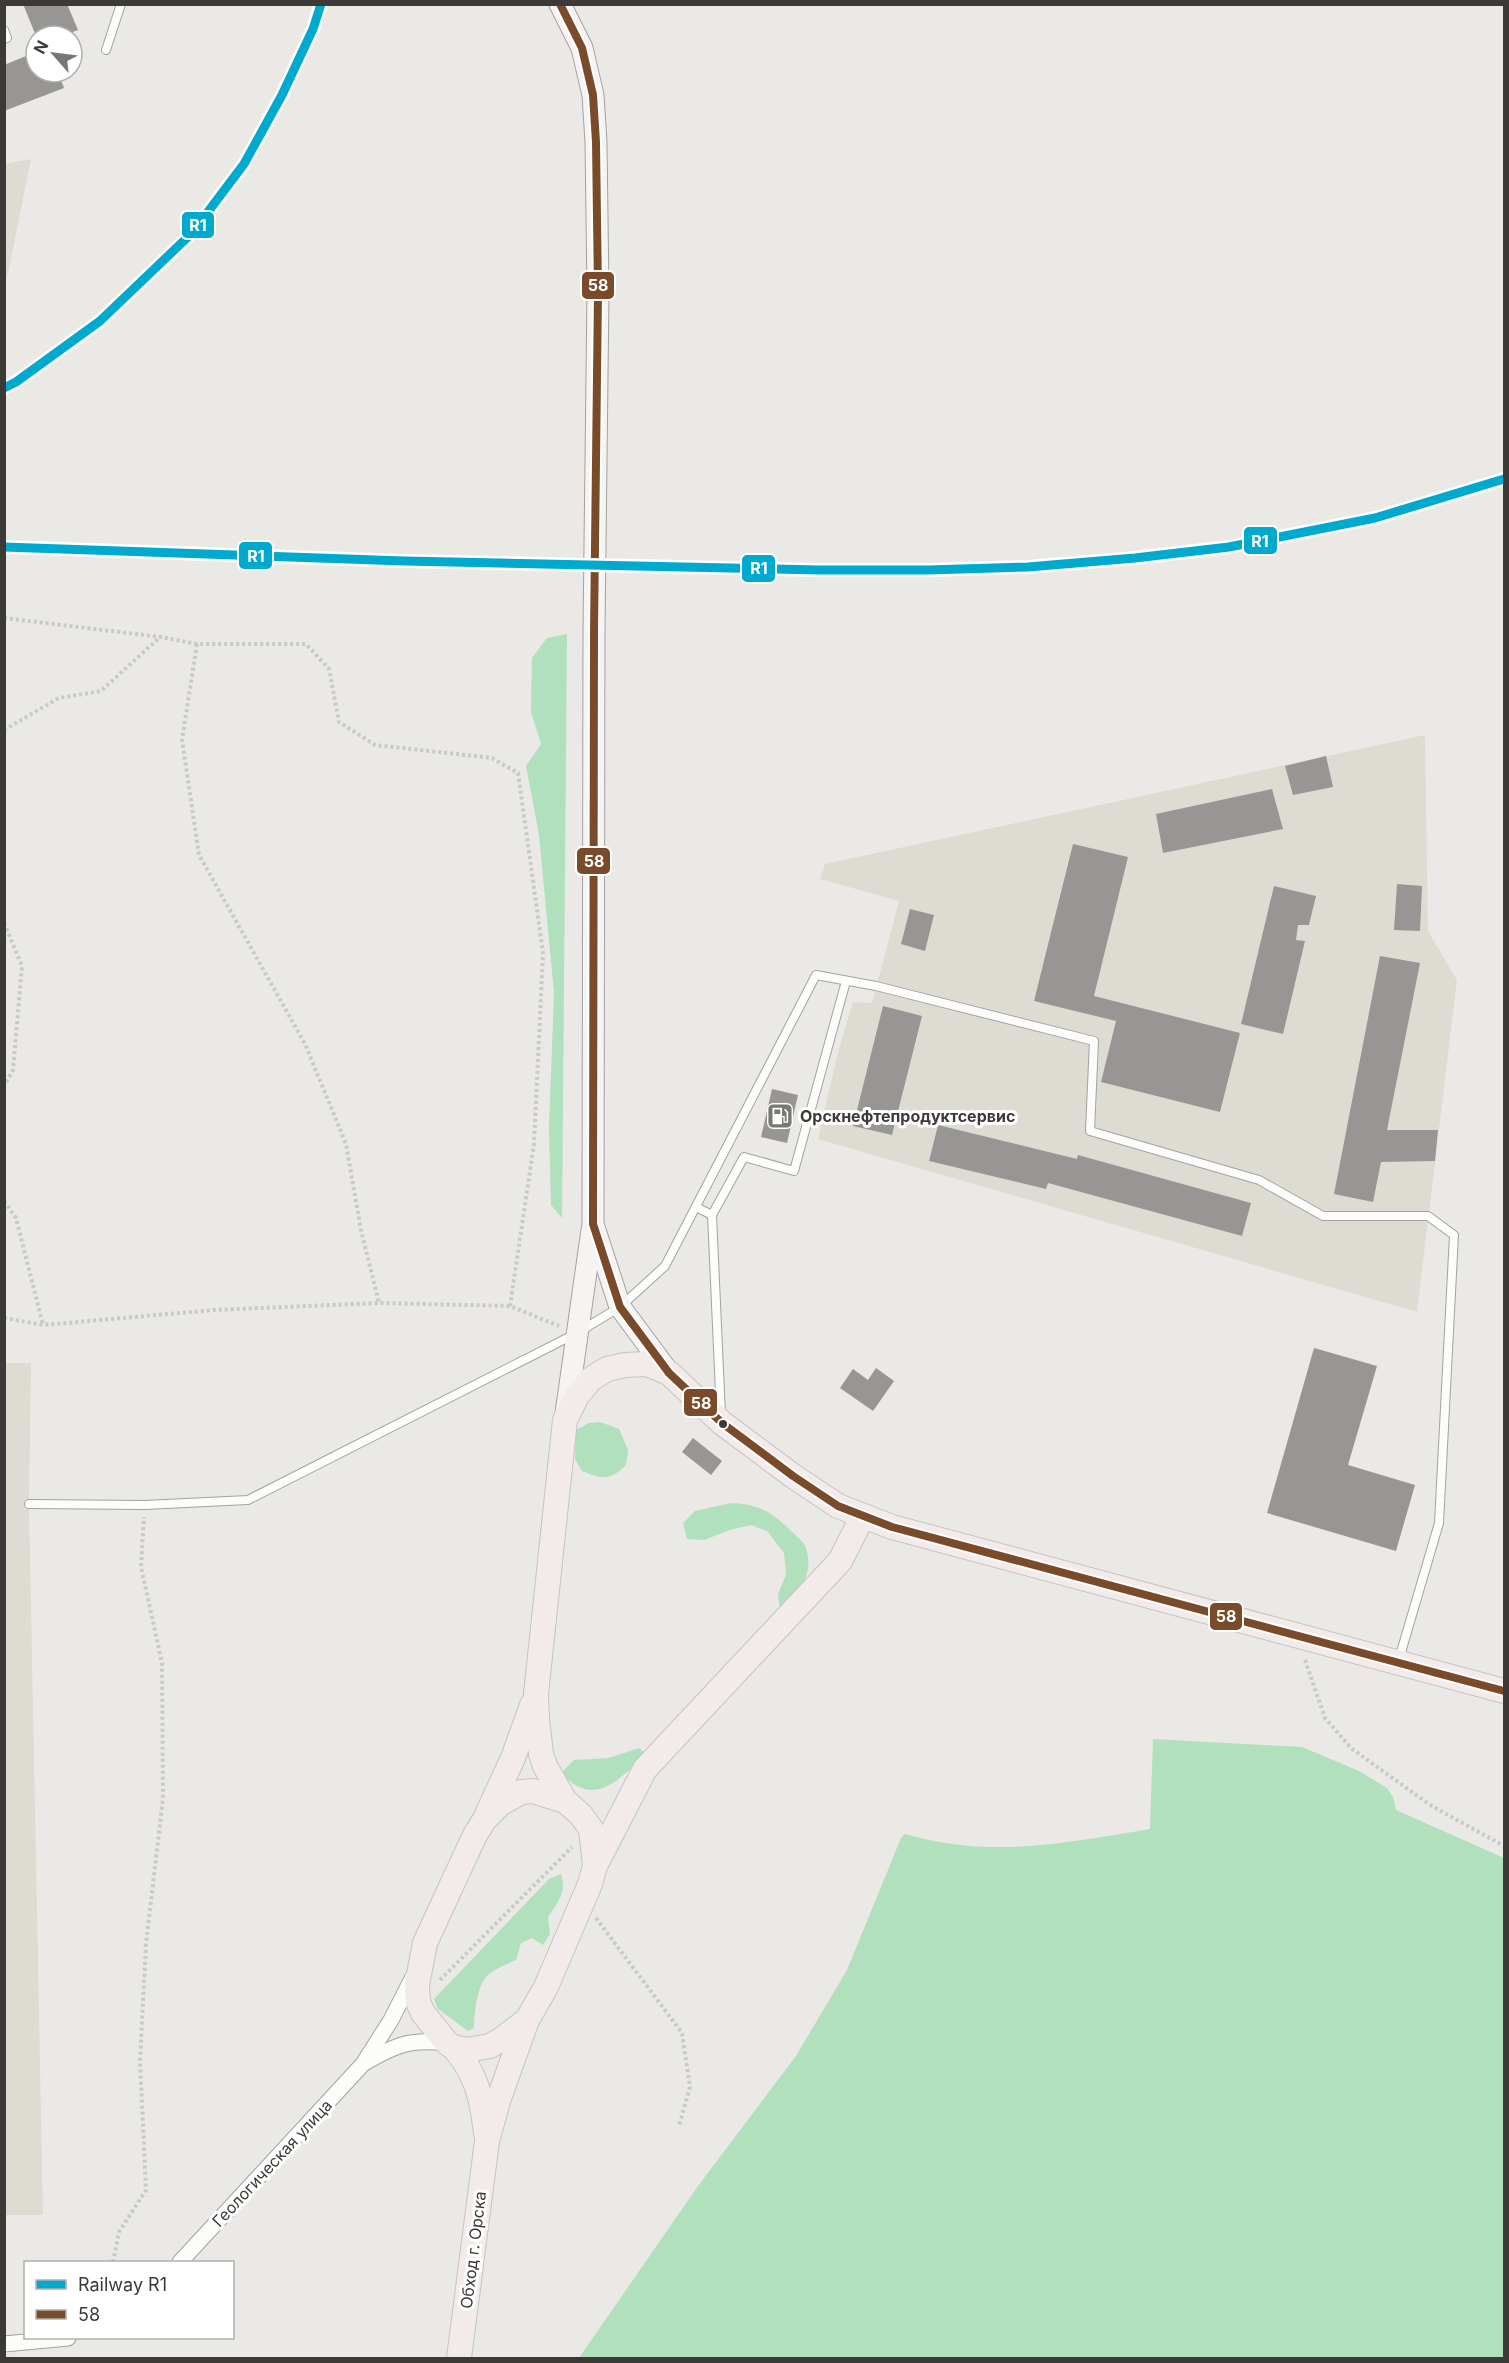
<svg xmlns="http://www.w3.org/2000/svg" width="1509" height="2363" font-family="Inter,sans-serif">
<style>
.built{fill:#dedcd2}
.green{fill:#b0e0bc}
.building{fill:#979694}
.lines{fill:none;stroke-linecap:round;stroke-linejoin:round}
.lane-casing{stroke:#a2a29f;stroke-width:10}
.street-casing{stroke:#a2a29f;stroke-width:17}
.secondary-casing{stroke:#a2a29f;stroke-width:23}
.primary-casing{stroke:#c5c4c2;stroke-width:26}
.path{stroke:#c9c9c7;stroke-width:4;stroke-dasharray:3 3;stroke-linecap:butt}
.lane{stroke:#fcfcfb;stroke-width:8}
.street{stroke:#fcfcfb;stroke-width:15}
.secondary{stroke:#f7f3f3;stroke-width:21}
.primary{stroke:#f2ebe9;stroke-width:24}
.bus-1-casing{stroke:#fff;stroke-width:12}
.bus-1{stroke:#7a4b2a;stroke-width:8}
.rail-1-casing{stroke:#fff;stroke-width:14}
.rail-1{stroke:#00a9ce;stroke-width:9}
.bus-dot{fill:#3b3a37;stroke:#fff;stroke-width:2}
.labels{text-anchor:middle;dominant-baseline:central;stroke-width:6;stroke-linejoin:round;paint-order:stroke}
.poi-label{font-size:16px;font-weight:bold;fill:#3b3a37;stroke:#fff;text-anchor:start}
.street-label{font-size:16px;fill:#3b3a37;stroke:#fff}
.line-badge{stroke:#fff;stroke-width:2}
.badge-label{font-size:16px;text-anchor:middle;font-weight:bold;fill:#fff}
</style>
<rect width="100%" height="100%" fill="#eae9e5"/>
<!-- built -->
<g class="built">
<polygon points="31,159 8,274 5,278 5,164"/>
<polygon points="1425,735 1428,931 1457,980 1417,1312 818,1139 838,1052 853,1002 872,1003 899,901 820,879 825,864"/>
<polygon points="4,1363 31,1363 29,1504 43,2215 4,2215"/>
</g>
<!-- green -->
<g class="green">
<polygon points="567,634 562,1218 551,1205 549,1128 554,993 539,835 526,766 541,744 531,712 532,658 547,638"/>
<path d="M600 1422 619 1429 628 1450 626 1465C610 1481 602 1479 582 1471L575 1459 576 1430 589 1423Z"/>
<path d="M731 1503C757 1504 771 1511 789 1529 794 1534 802 1540 805 1546 816 1572 799 1594 780 1611L778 1594 786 1575 784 1553 767 1531 751 1525 730 1530 704 1540 687 1539 683 1523 695 1511Z"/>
<path d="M1153 1739 1302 1747 1359 1771 1387 1788 1393 1797 1396 1810 1504 1858V2358H579L698 2186 796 2056 847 1970 901 1838 905 1834C990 1859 1065 1843 1150 1829Z"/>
<path d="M639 1748 646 1754C619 1780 594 1809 561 1773L574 1760 609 1758Z"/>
<path d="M561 1874C567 1892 558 1902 548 1917L550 1934 543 1945 532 1938 521 1943 516 1960C506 1964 494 1969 486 1977 477 1987 474 2014 474 2028L468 2031 438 2009 434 1999 549 1879Z"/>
</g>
<!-- building -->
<g class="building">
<polygon points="23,4 67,4 78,30 62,36 36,36"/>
<polygon points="36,52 36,72 58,72 64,88 4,111 4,65"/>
<polygon points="1326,756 1333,787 1293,795 1285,766"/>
<polygon points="1272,789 1283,829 1163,853 1156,814"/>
<polygon points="1073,844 1128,857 1094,996 1240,1033 1220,1112 1101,1082 1116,1021 1034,1001"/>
<polygon points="1397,884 1422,886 1420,931 1394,930"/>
<polygon points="1274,886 1316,896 1309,925 1298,925 1296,940 1305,941 1283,1034 1241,1024"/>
<polygon points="910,909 934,915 925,951 901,944"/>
<polygon points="1380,956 1420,963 1387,1130 1438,1130 1435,1161 1381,1162 1373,1202 1334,1194"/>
<polygon points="883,1006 922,1016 892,1135 853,1126"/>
<polygon points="772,1089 798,1095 787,1143 761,1137"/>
<polygon points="938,1125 1077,1159 1078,1155 1251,1203 1242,1236 1048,1183 1046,1189 929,1161"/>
<polygon points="1314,1348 1377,1366 1348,1465 1415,1485 1396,1551 1267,1513"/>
<polygon points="876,1368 894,1381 873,1411 840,1388 853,1369 868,1380"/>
<polygon points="693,1438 722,1461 711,1475 682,1452"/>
</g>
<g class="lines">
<defs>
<g id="lane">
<polyline points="4,30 7,38 4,39"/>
<polyline points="106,50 121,4"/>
<polyline points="696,1207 712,1215"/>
<polyline points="721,1415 712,1215 744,1157 794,1171 846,981"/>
<polyline points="29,1504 145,1505 248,1500 577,1333 620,1307 665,1266 816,975 876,986 1094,1041 1090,1131 1259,1180 1323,1216 1428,1216 1454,1235 1439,1523 1399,1659"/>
</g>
<g id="street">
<path d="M366 2062C398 2044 410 2039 447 2043"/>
<polyline points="180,2262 363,2064 391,2020 414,1975"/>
<polyline points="4,2344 68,2338"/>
</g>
<g id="secondary">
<polyline points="560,4 582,48 593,95 596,142 598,292 594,631 593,1224 620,1307 669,1373"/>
<polyline points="566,1413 592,1230"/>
</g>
<g id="primary">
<polyline points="565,1801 533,1791 521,1792 500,1804 485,1819 475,1835 449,1891 425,1943 417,1985 418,2002 423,2013 447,2043 453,2047 467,2050 490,2046 502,2039 527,2020 546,1987 590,1884 595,1866 591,1829 581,1815 565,1801 545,1766 541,1754 537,1719 536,1694 565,1420 577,1396 591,1379 607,1369 625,1365 647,1364 669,1373 722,1423 793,1476 838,1506 892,1527 1504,1691"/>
<polyline points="488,1812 513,1758 532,1705"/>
<polyline points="595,1866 645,1769 840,1561 863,1516"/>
<path d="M453 2047C477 2073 482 2100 486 2133"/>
<polyline points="459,2358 487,2141 498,2101 527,2020"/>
</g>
</defs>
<!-- lane casing -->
<use href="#lane" class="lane-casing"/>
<!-- street casing -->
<use href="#street" class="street-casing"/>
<!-- secondary casing -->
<use href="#secondary" class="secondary-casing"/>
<!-- primary casing -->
<use href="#primary" class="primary-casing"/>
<!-- path -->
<g class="path">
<polyline points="4,618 161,637 197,644 306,644 329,669 339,722 375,745 492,758 518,773 543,953 534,1144 510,1306"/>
<polyline points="197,644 182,740 199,855 305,1044 346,1144 361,1230 379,1303"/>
<polyline points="4,730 59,698 101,691 160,637"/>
<polyline points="4,923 22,966 13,1070 4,1086"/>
<polyline points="4,1201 16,1218 43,1325"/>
<polyline points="4,1318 43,1325 214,1310 379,1303 510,1306 559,1326"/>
<polyline points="1305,1660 1325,1718 1351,1748 1430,1805 1504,1846"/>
<polyline points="596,1918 682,2033 690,2087 679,2126"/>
<polyline points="440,1980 572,1847"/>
<polyline points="113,2262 119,2232 146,2190 140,2061 146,1944 163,1798 162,1663 141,1567 144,1517"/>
</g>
<!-- lane -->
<use href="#lane" class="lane"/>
<!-- street -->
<use href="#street" class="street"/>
<!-- secondary -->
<use href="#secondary" class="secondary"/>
<!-- primary -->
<use href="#primary" class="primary"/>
<defs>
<polyline id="bus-1" points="560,4 582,48 593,95 596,142 598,292 594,631 593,1224 620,1307 669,1373 722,1423 793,1476 838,1506 892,1527 1504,1691"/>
</defs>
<!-- bus-1 casing -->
<use href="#bus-1" class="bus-1-casing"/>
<!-- bus-1 -->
<use href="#bus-1" class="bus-1"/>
<defs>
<g id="rail-1">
<polyline points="4,388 16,382 100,321 192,233 244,164 282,95 313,29 321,4"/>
<polyline points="4,547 404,561 820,570 928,570 1028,567 1135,558 1229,547 1375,518 1504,479"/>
</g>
</defs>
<!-- rail-1 casing -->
<use href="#rail-1" class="rail-1-casing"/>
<!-- rail-1 -->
<use href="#rail-1" class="rail-1"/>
</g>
<!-- icons -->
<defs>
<symbol id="fuel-square" viewBox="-11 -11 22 22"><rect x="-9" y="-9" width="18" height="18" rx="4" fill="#787774" stroke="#fff"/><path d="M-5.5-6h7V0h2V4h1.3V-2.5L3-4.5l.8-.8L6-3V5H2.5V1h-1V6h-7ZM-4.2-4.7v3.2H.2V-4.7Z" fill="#fff"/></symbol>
</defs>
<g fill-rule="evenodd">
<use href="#fuel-square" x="765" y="1101" width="30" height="30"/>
</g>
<!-- markers -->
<circle class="bus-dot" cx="723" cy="1424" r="5"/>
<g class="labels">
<!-- poi labels -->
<g class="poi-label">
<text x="800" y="1116">Орскнефтепродуктсервис</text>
</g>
<!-- street labels -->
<g class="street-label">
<text transform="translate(272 2163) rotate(-47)">Геологическая улица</text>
<text transform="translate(473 2250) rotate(-83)">Обход г. Орска</text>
</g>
</g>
<g class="line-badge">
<rect x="181" y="211" width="34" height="28" rx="6" fill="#00a9ce"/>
<rect x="581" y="271" width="34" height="29" rx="6" fill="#7a4b2a"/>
<rect x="1243" y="526" width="35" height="29" rx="6" fill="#00a9ce"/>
<rect x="238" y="541" width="35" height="29" rx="6" fill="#00a9ce"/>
<rect x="741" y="554" width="35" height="29" rx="6" fill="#00a9ce"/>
<rect x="576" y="847" width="35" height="28" rx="6" fill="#7a4b2a"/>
<rect x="683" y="1388" width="35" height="29" rx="6" fill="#7a4b2a"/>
<rect x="1209" y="1602" width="34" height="29" rx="6" fill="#7a4b2a"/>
</g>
<g class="badge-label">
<text x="198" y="231">R1</text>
<text x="598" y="291">58</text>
<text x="1260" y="547">R1</text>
<text x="256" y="562">R1</text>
<text x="759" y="574">R1</text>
<text x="594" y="867">58</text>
<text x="701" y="1409">58</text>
<text x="1226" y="1622">58</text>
</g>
<!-- border -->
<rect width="1509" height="2363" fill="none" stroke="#3b3a37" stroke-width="12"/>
<!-- legend -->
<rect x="24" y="2261" width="210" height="78" fill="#ffffff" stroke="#b1b0af" stroke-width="1.5"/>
<rect x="36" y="2280" width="30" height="9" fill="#00a9ce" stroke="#b1b0af" stroke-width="1.5"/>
<text x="78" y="2291" font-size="18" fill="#3b3a37">Railway R1</text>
<rect x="36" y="2310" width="30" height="9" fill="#7a4b2a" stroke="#b1b0af" stroke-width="1.5"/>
<text x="78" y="2321" font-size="18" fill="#3b3a37">58</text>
<!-- north arrow -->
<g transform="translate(54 54) rotate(298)"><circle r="28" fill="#ffffff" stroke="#b1b0af" stroke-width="1.5"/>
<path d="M0-4.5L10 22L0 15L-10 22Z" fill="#787774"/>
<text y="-9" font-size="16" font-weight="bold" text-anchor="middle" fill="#3b3a37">N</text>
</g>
</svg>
